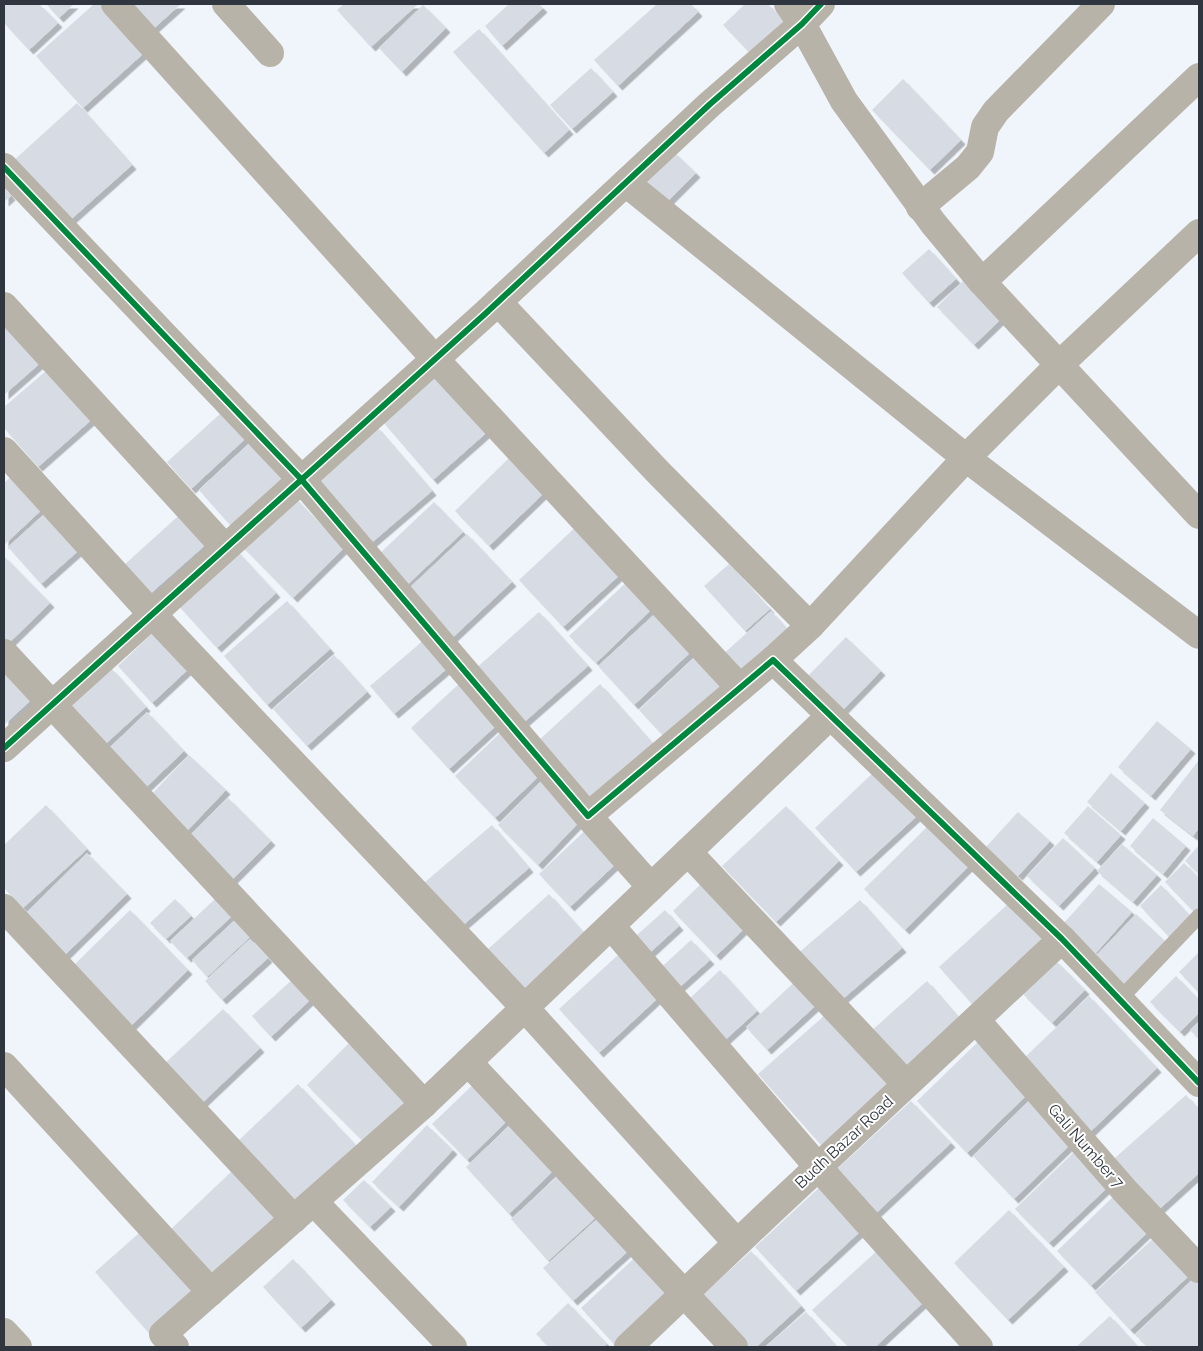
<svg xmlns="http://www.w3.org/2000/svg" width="1203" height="1351" font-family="Raleway,sans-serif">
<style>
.building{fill:#d7dce4;filter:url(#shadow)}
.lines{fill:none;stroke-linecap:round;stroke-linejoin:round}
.lane{stroke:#b7b3a8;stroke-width:15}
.street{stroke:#b7b3a8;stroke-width:28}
.cycleway-casing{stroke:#fff;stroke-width:9}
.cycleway{stroke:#00873e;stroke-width:6}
.labels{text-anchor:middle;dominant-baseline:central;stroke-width:4;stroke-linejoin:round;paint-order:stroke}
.street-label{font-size:16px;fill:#2f3640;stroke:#fff}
</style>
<defs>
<filter id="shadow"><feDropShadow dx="4.5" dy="4.5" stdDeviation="0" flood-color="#0004"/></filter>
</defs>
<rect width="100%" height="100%" fill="#f0f5fb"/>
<!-- building -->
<g class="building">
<polygon points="4,4 39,4 58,23 29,50 4,23"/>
<polygon points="46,4 74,4 59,18"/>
<polygon points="94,4 100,4 144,53 83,108 36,56"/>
<polygon points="129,4 181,4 152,30"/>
<polygon points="344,4 418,4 371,47 337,10"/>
<polygon points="509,4 539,4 543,8 502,46 485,26"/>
<polygon points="657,4 691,4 698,12 618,86 594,60"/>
<polygon points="745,4 768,4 785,22 752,55 723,25"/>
<polygon points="423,5 446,28 402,72 379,48"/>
<polygon points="479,29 569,130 544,153 453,52"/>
<polygon points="591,68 613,92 572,129 550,105"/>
<polygon points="903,79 961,140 930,170 872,110"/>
<polygon points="77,103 132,165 68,222 13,161"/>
<polygon points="674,152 696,173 666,203 644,181"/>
<polygon points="4,187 11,196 4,202"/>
<polygon points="929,249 956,279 929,303 902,273"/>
<polygon points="963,281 1000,320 974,345 937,307"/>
<polygon points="4,310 46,358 4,395"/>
<polygon points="54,364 98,414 38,467 4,428 4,407"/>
<polygon points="443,370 494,426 433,480 383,422"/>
<polygon points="221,413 245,439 191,489 167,462"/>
<polygon points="376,426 432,491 362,551 308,486"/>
<polygon points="252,441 285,477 230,525 199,490"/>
<polygon points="513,454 547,490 489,546 455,511"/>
<polygon points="19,470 49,503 4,545 4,483"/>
<polygon points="292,495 344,548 293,598 241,545"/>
<polygon points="434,502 463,532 405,587 376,557"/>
<polygon points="52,507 86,544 41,584 8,547"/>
<polygon points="186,509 212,539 150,594 124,565"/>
<polygon points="580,523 624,571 563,627 519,580"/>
<polygon points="467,534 512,582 450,640 405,592"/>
<polygon points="236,550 276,593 217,648 177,604"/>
<polygon points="4,556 50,603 7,645 4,642"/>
<polygon points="729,564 770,609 745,631 704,586"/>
<polygon points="632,577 657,604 596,663 569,636"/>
<polygon points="287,601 330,649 267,705 224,656"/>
<polygon points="658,611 694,649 634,705 598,666"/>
<polygon points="771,611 795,638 743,683 720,657"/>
<polygon points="539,612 588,666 522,724 474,670"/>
<polygon points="160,626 195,663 152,703 118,666"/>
<polygon points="846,637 881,671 840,713 806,678"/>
<polygon points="425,639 449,667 394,714 370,686"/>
<polygon points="334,655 367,692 307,746 273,709"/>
<polygon points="694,658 728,696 671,744 639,710"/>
<polygon points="111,668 146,707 101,748 65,708"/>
<polygon points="4,670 31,700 4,725"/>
<polygon points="461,682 499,723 449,769 411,728"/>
<polygon points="600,684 661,753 597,807 538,741"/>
<polygon points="147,712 184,751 140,793 103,754"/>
<polygon points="1157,721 1191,749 1151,796 1118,767"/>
<polygon points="501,732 541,774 495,818 455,776"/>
<polygon points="189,755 226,790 185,833 148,798"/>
<polygon points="1199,760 1199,828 1193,836 1160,810"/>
<polygon points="876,770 918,815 856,872 815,828"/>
<polygon points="1111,773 1145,803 1121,831 1087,802"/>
<polygon points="546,776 586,815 538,865 498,825"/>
<polygon points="228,798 271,841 225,887 182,843"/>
<polygon points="46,805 87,849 23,908 4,888 4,845"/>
<polygon points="786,806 839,861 776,922 722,866"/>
<polygon points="1088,806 1121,835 1097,862 1064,833"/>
<polygon points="1018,812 1050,841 1018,876 986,847"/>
<polygon points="936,818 977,858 905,930 864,889"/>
<polygon points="1153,818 1186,846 1163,874 1130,846"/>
<polygon points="592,824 623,857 570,907 539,874"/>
<polygon points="492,825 529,868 462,926 425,882"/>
<polygon points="1063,838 1095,868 1059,906 1027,876"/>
<polygon points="1122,844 1157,875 1133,902 1097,871"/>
<polygon points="1199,845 1199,874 1185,861"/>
<polygon points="87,853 127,894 65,955 25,914"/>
<polygon points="1184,863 1199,878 1199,913 1197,915 1165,882"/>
<polygon points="709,876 752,921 716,956 673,911"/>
<polygon points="1099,884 1132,912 1096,953 1063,924"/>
<polygon points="1161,885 1192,918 1171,939 1140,906"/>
<polygon points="549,894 592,942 530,997 487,950"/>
<polygon points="175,899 191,916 166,939 150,923"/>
<polygon points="215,899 231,917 187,958 170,941"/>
<polygon points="860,900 902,948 837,1004 795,956"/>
<polygon points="1009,903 1043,940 972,1004 939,967"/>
<polygon points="130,910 188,970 131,1026 73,966"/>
<polygon points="665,910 679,926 643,959 628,943"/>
<polygon points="1136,914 1167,943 1123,989 1093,959"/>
<polygon points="236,919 251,936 207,977 192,960"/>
<polygon points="250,939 268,958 222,1000 205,981"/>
<polygon points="691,940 710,960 672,994 654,974"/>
<polygon points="1199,952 1199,993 1179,972"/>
<polygon points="619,954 659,997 599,1053 559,1009"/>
<polygon points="1055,960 1085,990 1052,1023 1022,993"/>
<polygon points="720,970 757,1011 724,1041 687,1001"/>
<polygon points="802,975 824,998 767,1050 746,1027"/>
<polygon points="1176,976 1199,1000 1199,1013 1180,1032 1150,1002"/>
<polygon points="293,979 311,999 271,1037 252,1016"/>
<polygon points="927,981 960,1019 903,1069 870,1032"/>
<polygon points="1089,996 1157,1068 1090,1132 1022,1060"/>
<polygon points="833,1008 899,1079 822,1146 758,1074"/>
<polygon points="223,1009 260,1048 200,1105 162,1066"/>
<polygon points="1199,1022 1199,1039 1190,1030"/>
<polygon points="982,1038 1032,1090 967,1153 917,1101"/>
<polygon points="350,1042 413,1105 370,1148 307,1085"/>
<polygon points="481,1077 515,1113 467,1160 432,1124"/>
<polygon points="298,1084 364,1154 304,1209 238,1141"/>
<polygon points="1036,1094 1078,1137 1014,1199 973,1156"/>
<polygon points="1186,1095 1199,1110 1199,1173 1153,1215 1108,1164"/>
<polygon points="911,1101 951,1143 874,1215 834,1172"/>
<polygon points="519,1116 561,1163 509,1214 466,1167"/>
<polygon points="427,1125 453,1150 399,1207 372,1182"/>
<polygon points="1075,1151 1109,1186 1049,1243 1015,1209"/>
<polygon points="567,1168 605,1209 548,1261 511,1219"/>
<polygon points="234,1169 285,1224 221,1283 170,1230"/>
<polygon points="364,1180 391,1207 370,1227 343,1200"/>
<polygon points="823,1184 864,1228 796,1291 755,1247"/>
<polygon points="1116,1194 1150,1230 1091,1286 1057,1251"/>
<polygon points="1009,1210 1064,1267 1008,1320 954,1263"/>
<polygon points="606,1211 636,1244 573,1301 543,1268"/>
<polygon points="147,1226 207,1293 155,1340 95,1272"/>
<polygon points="1156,1236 1192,1273 1130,1330 1095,1292"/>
<polygon points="879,1249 926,1300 875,1347 849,1347 812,1310"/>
<polygon points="643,1250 676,1286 614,1344 581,1308"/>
<polygon points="751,1251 801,1306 756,1347 746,1347 700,1297"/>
<polygon points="293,1259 331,1300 301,1328 263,1287"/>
<polygon points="1197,1275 1199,1278 1199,1347 1148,1347 1135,1335"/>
<polygon points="568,1303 607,1344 603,1347 549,1347 536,1334"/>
<polygon points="806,1312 837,1347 765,1347"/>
<polygon points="1110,1316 1138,1347 1076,1347"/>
</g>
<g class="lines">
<!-- lane -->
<polyline class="lane" points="1120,999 1199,916"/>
<!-- street -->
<g class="street">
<polyline points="115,4 435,359 740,688"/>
<polyline points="226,4 270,53"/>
<polyline points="788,4 802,24 844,101 933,223 982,282 1199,515"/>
<polyline points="4,167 301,479 588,816 773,660 1062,939 1199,1083"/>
<polyline points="626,183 966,458 1199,635"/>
<polyline points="920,207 968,167 980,152 985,127 996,111 1101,4"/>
<polyline points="982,282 1199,77"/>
<polyline points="498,302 657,471 810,626 773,660"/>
<polyline points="4,306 225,548"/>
<polyline points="4,451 152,614 525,1008 737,1243"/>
<polyline points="810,626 966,458 1059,365 1199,233"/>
<polyline points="4,653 424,1104 163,1334 175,1347"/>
<polyline points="4,748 485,314 709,105 802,24 821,4"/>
<polyline points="588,816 651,887"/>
<polyline points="688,852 906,1084"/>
<polyline points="4,908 294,1219"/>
<polyline points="611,926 818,1167 979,1347"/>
<polyline points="976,1020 1126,1192 1199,1269"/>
<polyline points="468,1062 734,1347"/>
<polyline points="4,1066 211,1292"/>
<polyline points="424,1104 830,716"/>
<polyline points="314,1202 453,1347"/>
<polyline points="4,1332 18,1347"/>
<polyline points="628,1347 770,1212 1062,939"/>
</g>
<defs>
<g id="cycleway">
<polyline points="4,167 301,479 588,816 773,660 1062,939 1199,1083"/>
<polyline points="4,748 485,314 709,105 802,24 821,4"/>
</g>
</defs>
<!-- cycleway casing -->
<use href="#cycleway" class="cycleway-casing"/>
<!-- cycleway -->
<use href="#cycleway" class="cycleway"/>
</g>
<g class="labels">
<!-- street labels -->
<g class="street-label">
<text transform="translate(844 1142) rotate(-43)">Budh Bazar Road</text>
<text transform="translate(1086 1146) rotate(49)">Gali Number 7</text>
</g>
</g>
<!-- border -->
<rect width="1203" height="1351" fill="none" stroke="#2f3640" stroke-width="10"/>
</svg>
